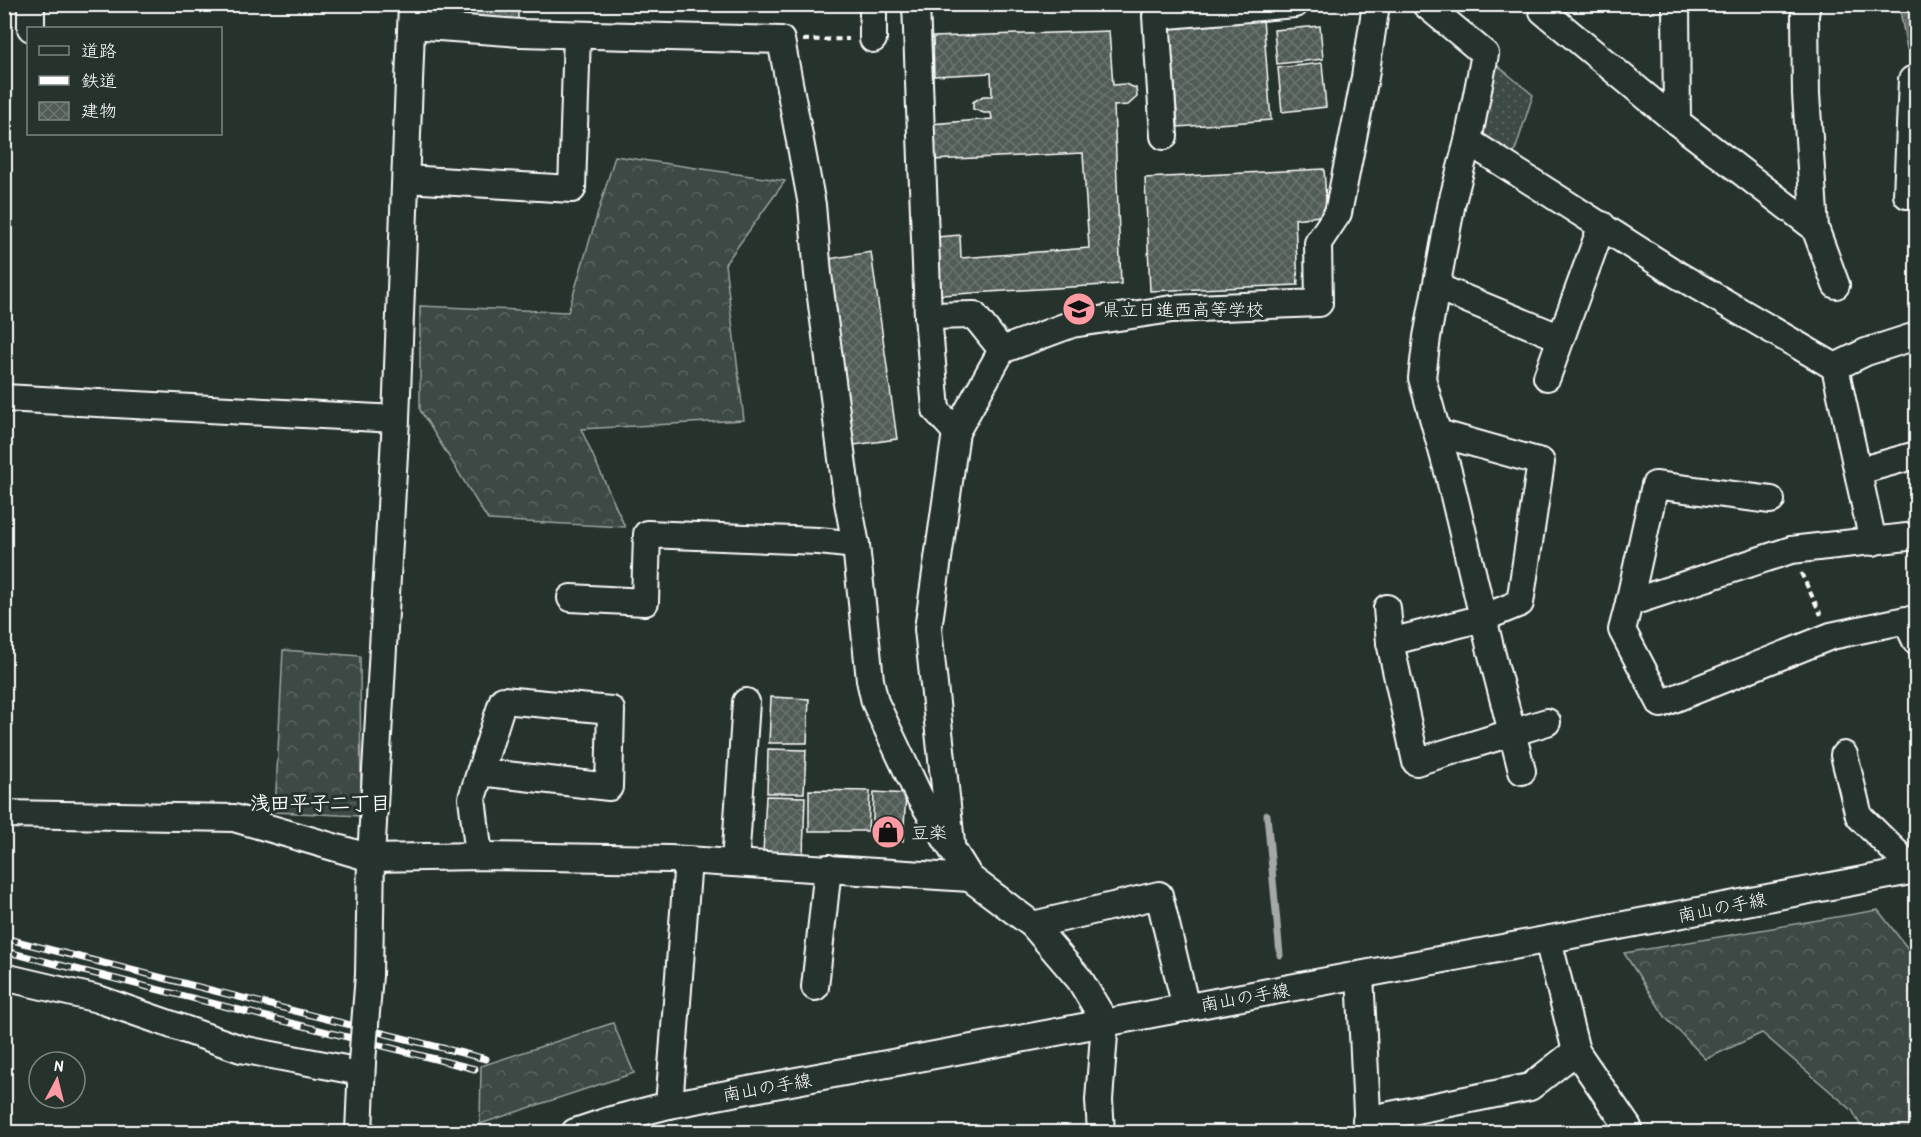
<svg xmlns="http://www.w3.org/2000/svg" width="1921" height="1137" font-family="'Patrick Hand','Klee One',sans-serif">
<style>
.grass{fill:url(#grass-dots);stroke:#9ea4a2;stroke-width:1.5}
.forest{fill:url(#forest-crowns);stroke:#9ea4a2;stroke-width:1.5}
.water{fill:url(#water-ripples);stroke:#a4a9a7;stroke-width:1.5}
.lines{fill:none;stroke-linecap:round;stroke-linejoin:round}
.stream{stroke:#a4a9a7;stroke-width:7}
.building{fill:url(#building-cross-hatch);stroke:#fff;stroke-width:1.5}
.minor-casing{stroke:#fff;stroke-width:30}
.path{stroke:#fff;stroke-width:4;stroke-dasharray:6 4.5;stroke-linecap:butt}
.minor{stroke:#26332d;stroke-width:26}
.rail-casing{stroke:#fff;stroke-width:7}
.rail{stroke:#26332d;stroke-width:4.5;stroke-dasharray:14;stroke-linecap:butt}
.minor-bridge-casing{stroke:#fff;stroke-width:30;stroke-linecap:butt}
.minor-bridge{stroke:#26332d;stroke-width:26}
.labels{text-anchor:middle;dominant-baseline:central;stroke-width:6;stroke-linejoin:round;paint-order:stroke}
.poi-label{font-size:18px;fill:#fff;stroke:#26332d;text-anchor:start}
.street-label{font-size:18px;fill:#fff;stroke:#26332d}
.neighbourhood-label{font-size:20px;font-weight:bold;fill:#fff;stroke:#26332d}
</style>
<defs>
<pattern id="grass-dots" width="8" height="8" patternUnits="userSpaceOnUse" patternTransform="scale(1.5)"><rect width="8" height="8" fill="#3e4944"/><path d="M2 2h.1M6 6h.1" fill="none" stroke="#5b6460" stroke-width="1.8" stroke-linecap="round"/></pattern>
<pattern id="forest-crowns" width="20" height="18" patternUnits="userSpaceOnUse" patternTransform="scale(1.5)"><rect width="20" height="18" fill="#3e4944"/><path d="M2 6a3 3 0 1 1 6 0M12 15a3 3 0 1 1 6 0" fill="none" stroke="#5b6460"/></pattern>
<pattern id="water-ripples" width="26" height="14" patternUnits="userSpaceOnUse" patternTransform="scale(1.5)"><rect width="26" height="14" fill="#67706c"/><path d="M2 4q2-2 4 0t4 0M15 11q2-2 4 0t4 0" fill="none" stroke="#575a59"/></pattern>
<pattern id="building-cross-hatch" width="8" height="8" patternUnits="userSpaceOnUse" patternTransform="scale(1.5)"><rect width="8" height="8" fill="#515c57"/><path d="M0 0l8 8M0 8l8-8" fill="none" stroke="#6b7470"/></pattern>
</defs>
<rect width="100%" height="100%" fill="#26332d"/>
<filter id="ink" filterUnits="userSpaceOnUse"><feTurbulence type="fractalNoise" baseFrequency=".0167" numOctaves="2"/><feDisplacementMap in="SourceGraphic" scale="12" xChannelSelector="R" yChannelSelector="G"/><feConvolveMatrix kernelMatrix="1 2 1 2 8 2 1 2 1" color-interpolation-filters="sRGB"/></filter>
<g filter="url(#ink)">
<!-- grass -->
<polygon class="grass" points="1487,57 1533,95 1511,163 1472,139"/>
<!-- forest -->
<g class="forest">
<polygon points="615,156 785,181 725,264 744,420 581,429 625,527 488,520 420,410 420,306 568,312"/>
<polygon points="283,650 360,656 361,816 275,812"/>
<polygon points="1878,910 1916,959 1916,1132 1864,1132 1852,1110 1762,1033 1706,1059 1666,1018 1624,953"/>
<polygon points="613,1023 634,1073 480,1124 481,1066"/>
</g>
<!-- water -->
<polygon class="water" points="1899,5 1916,5 1916,49 1907,49"/>
<g class="lines">
<!-- stream -->
<polyline class="stream" points="1267,815 1280,955"/>
</g>
<!-- building -->
<g class="building">
<polygon points="425,4 518,4 518,20 425,14"/>
<polygon points="1263,19 1271,120 1178,127 1170,27"/>
<polygon points="1320,26 1323,59 1277,64 1274,30"/>
<polygon points="1109,31 1113,85 1125,84 1136,88 1137,97 1128,105 1114,106 1121,284 941,295 937,237 960,235 961,258 1089,248 1083,153 932,160 930,124 992,119 991,113 984,113 973,109 973,102 983,96 992,96 991,73 934,76 933,37"/>
<polygon points="1322,63 1326,107 1282,112 1278,68"/>
<polygon points="1324,169 1327,215 1295,219 1298,285 1150,291 1145,178"/>
<polygon points="871,252 897,439 847,446 822,260"/>
<polygon points="771,697 809,699 807,743 769,743"/>
<polygon points="768,749 806,750 804,793 767,793"/>
<polygon points="809,790 870,791 868,831 809,831"/>
<polygon points="874,792 906,794 903,841 872,840"/>
<polygon points="766,796 805,797 803,855 763,853"/>
</g>
<g class="lines">
<defs>
<g id="minor">
<polyline points="31,4 31,28"/>
<polyline points="873,4 873,39"/>
<polyline points="916,4 928,316 936,410 956,432"/>
<polyline points="1425,4 1485,54 1468,141 1452,202 1427,337 1422,378 1449,475 1491,651 1522,771"/>
<polyline points="1543,4 1543,11 1677,122 1815,228 1806,94 1805,15 1807,4"/>
<polyline points="1676,4 1677,122"/>
<polyline points="412,25 520,33 781,40 812,205 818,274 847,497 856,545 870,680 875,702 919,796 970,878 1033,925 1080,980 1105,1022 1099,1100 1101,1132"/>
<polyline points="1916,80 1912,80 1907,195 1916,192"/>
<polyline points="1164,136 1156,16 1295,4"/>
<polyline points="1468,141 1678,275 1835,367 1873,542"/>
<polyline points="406,179 572,189 577,35"/>
<polyline points="1815,228 1836,285"/>
<polyline points="1437,287 1561,338 1602,225"/>
<polyline points="928,316 974,315 1002,350"/>
<polyline points="1835,367 1866,352 1916,336"/>
<polyline points="1547,377 1561,338"/>
<polyline points="4,398 396,419"/>
<polyline points="1438,433 1541,462 1520,603 1483,618 1390,642 1416,762 1547,722"/>
<polyline points="1859,471 1916,455"/>
<polyline points="1916,536 1791,550 1629,603 1622,630 1661,704 1831,636 1906,620 1916,641"/>
<polyline points="571,598 645,602 647,534 819,541 856,545"/>
<polyline points="1629,603 1655,485 1771,500"/>
<polyline points="1387,608 1390,642"/>
<polyline points="1844,755 1859,816 1914,870"/>
<polyline points="4,814 234,818 371,858 479,856 670,859 970,878"/>
<polyline points="951,843 928,629 956,432 1002,350 1072,324 1172,309 1319,303 1318,243 1338,213 1365,77 1376,4"/>
<polyline points="479,856 472,798 503,700 611,710 609,787 480,772"/>
<polyline points="735,863 746,702"/>
<polyline points="1033,925 1159,895 1186,1008"/>
<polyline points="369,975 371,858 396,419 412,4"/>
<polyline points="1360,975 1368,1132"/>
<polyline points="4,977 98,999 241,1049 361,1072"/>
<polyline points="815,987 828,868"/>
<polyline points="1576,1051 1628,1127"/>
<polyline points="669,1105 688,860"/>
<polyline points="1366,1120 1530,1087 1576,1051 1548,940"/>
<polyline points="359,1132 362,1062"/>
<polyline points="575,1132 611,1120 669,1105 1916,870"/>
</g>
</defs>
<!-- minor casing -->
<use href="#minor" class="minor-casing"/>
<!-- path -->
<g class="path">
<polyline points="803,40 849,39"/>
<polyline points="1801,573 1821,615"/>
</g>
<!-- minor -->
<use href="#minor" class="minor"/>
<defs>
<g id="rail">
<polyline points="4,938 486,1059"/>
<polyline points="4,951 475,1069"/>
</g>
</defs>
<!-- rail casing -->
<use href="#rail" class="rail-casing"/>
<!-- rail -->
<use href="#rail" class="rail"/>
<defs>
<polyline id="minor-bridge" points="362,1062 369,975"/>
</defs>
<!-- minor-bridge casing -->
<use href="#minor-bridge" class="minor-bridge-casing"/>
<!-- minor-bridge -->
<use href="#minor-bridge" class="minor-bridge"/>
</g>
</g>
<!-- icons -->
<defs>
<symbol id="school-disc" viewBox="-11 -11 22 22"><circle r="9.5" fill="#ff9aa2" stroke="#26332d"/><path d="M0-5L7-2L0 1L-7-2ZM-4 1L0 2.5L4 1V4Q0 6-4 4Z" fill="#111"/></symbol>
<symbol id="shop-disc" viewBox="-11 -11 22 22"><circle r="9.5" fill="#ff9aa2" stroke="#26332d"/><path d="M-5-2.5h2.3a2.7 3.5 0 0 1 5.4 0H5L5.5 6h-11ZM-1.5-2.5h3a1.5 2.3 0 0 0-3 0Z" fill="#111"/></symbol>
</defs>
<g fill-rule="evenodd">
<use href="#school-disc" x="1060" y="290" width="38" height="38"/>
<use href="#shop-disc" x="869" y="813" width="38" height="38"/>
</g>
<g class="labels">
<!-- poi labels -->
<g class="poi-label">
<text x="1102" y="309">県立日進西高等学校</text>
<text x="911" y="832">豆楽</text>
</g>
<!-- street labels -->
<g class="street-label">
<text transform="translate(1722 907) rotate(-11)">南山の手線</text>
<text transform="translate(1245 997) rotate(-10)">南山の手線</text>
<text transform="translate(767 1087) rotate(-10)">南山の手線</text>
</g>
<!-- neighbourhood labels -->
<g class="neighbourhood-label">
<text x="320" y="802">浅田平子二丁目</text>
</g>
</g>
<!-- margin -->
<rect width="1921" height="1137" fill="none" stroke="#26332d" stroke-width="24"/>
<rect x="12" y="12" width="1897" height="1113" fill="none" stroke="#fff" stroke-width="2" filter="url(#ink)"/>
<!-- legend -->
<rect x="27" y="27" width="195" height="108" fill="#26332d" stroke="#7d8581" stroke-width="1.5"/>
<rect x="39" y="46" width="30" height="9" fill="#26332d" stroke="#7d8581" stroke-width="1.5"/>
<text x="81" y="57" font-size="18" fill="#ffffff">道路</text>
<rect x="39" y="76" width="30" height="9" fill="#ffffff" stroke="#7d8581" stroke-width="1.5"/>
<text x="81" y="87" font-size="18" fill="#ffffff">鉄道</text>
<rect x="39" y="102" width="30" height="18" fill="url(#building-cross-hatch)" stroke="#7d8581" stroke-width="1.5"/>
<text x="81" y="117" font-size="18" fill="#ffffff">建物</text>
<!-- north arrow -->
<g transform="translate(57 1080) rotate(7)"><circle r="28" fill="#26332d" stroke="#7d8581" stroke-width="1.5"/>
<path d="M0-4.5L10 22L0 15L-10 22Z" fill="#ff9aa2"/>
<text y="-9" font-size="16" font-weight="bold" text-anchor="middle" fill="#ffffff">N</text>
</g>
</svg>
